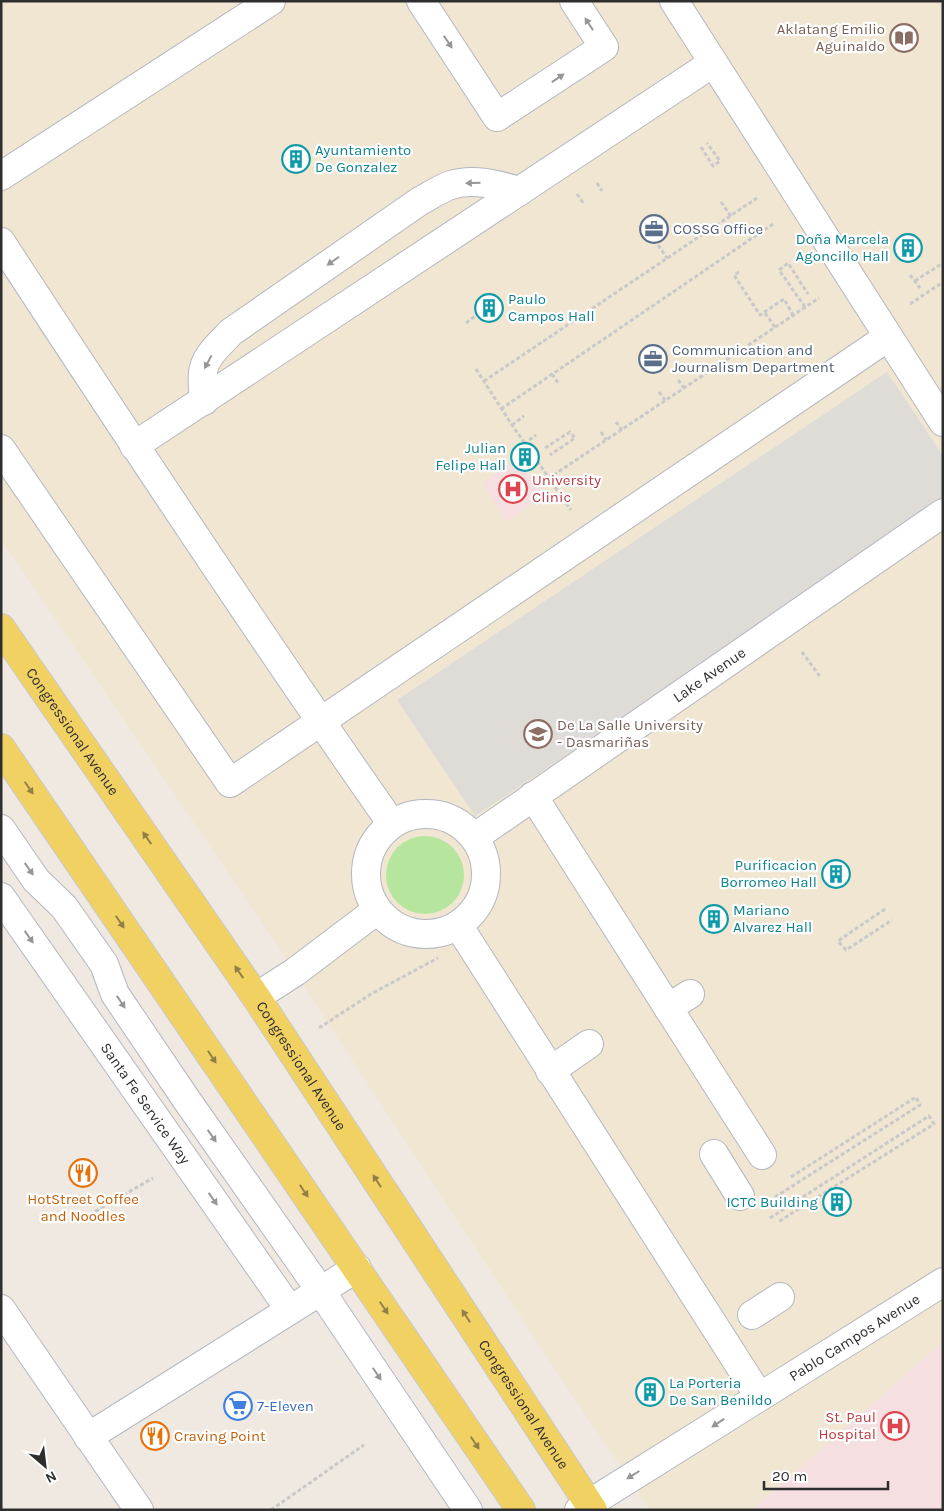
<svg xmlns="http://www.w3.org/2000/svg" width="944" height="1511" font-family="Karla,sans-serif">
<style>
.education{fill:#f0e6d1}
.medical{fill:#f5dfe0}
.green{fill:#b6e59e}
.plaza{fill:#dfdcd8}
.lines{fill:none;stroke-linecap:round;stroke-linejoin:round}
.minor-casing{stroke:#b4b7c1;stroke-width:30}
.major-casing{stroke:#c9c9c9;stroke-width:30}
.path{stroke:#c9c9c9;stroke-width:3;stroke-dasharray:4 2.5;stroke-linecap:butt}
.minor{stroke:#fff;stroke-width:28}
.major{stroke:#f2d163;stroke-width:28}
.oneway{fill:#969696}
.oneway2{fill:#908048}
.labels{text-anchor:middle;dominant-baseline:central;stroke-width:4.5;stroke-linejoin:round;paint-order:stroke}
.education-label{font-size:15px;fill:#785e54;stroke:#fff;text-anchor:end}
.culture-label{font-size:15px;fill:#0d838f;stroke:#fff;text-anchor:start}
.service-label{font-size:15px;fill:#4e5e75;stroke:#fff;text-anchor:start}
.health-label{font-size:15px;fill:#be3a42;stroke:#fff;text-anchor:start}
.street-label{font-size:15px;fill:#2e2e2e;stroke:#fff}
.food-label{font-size:15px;fill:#c56008;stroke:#fff}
.shop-label{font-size:15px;fill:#366cbe;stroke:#fff;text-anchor:start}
</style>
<rect width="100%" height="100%" fill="#efe9e1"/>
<!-- education -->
<polygon class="education" points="1,1 943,1 943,1342 752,1510 650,1510 568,1389 267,930 1,539"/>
<!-- medical -->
<g class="medical">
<polygon points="518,459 544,496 506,522 482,483"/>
<polygon points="943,1342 943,1510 752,1510"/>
</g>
<!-- green -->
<circle class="green" cx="425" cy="875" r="39"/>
<!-- plaza -->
<polygon class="plaza" points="887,372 943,456 943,504 475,816 397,700"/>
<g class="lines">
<defs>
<g id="minor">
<polyline points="421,1 497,117 604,47 574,1"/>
<polyline points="674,1 943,422"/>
<polyline points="1,176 271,1"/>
<path d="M1 242C129 438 258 633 392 824"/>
<path d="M204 401C203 391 202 381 203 372 205 356 221 343 231 332L420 201C430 196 441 188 451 185 474 178 498 185 520 191"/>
<polyline points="134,446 713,63"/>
<polyline points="1,449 230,783 888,337"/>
<polyline points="533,796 762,1155"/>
<circle cx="426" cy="874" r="60"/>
<polyline points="1,829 36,880 64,907 104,964 115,994 186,1099 320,1290 468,1510"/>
<path id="s1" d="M475 837 943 513"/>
<path id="s2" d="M1 897 290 1310"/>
<polyline points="458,925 759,1396"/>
<polyline points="256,997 295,972 377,910"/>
<polyline points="668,1008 690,994"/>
<polyline points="550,1071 589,1044"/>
<polyline points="714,1154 740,1196"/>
<polyline points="1,1309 139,1510"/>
<polyline points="752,1315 780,1297"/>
<polyline points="88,1437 357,1268"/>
<path id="s3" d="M579 1510 943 1282"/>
</g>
<g id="major">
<path id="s4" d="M1 628 256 997 593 1510"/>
<polyline points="1,748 521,1510"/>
</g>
</defs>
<!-- minor casing -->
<use href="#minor" class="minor-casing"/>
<!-- major casing -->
<use href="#major" class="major-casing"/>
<!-- path -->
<g class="path">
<polyline points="701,147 713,166 720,161 707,143"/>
<polyline points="597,183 602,191"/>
<polyline points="577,194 584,204"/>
<polyline points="721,202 731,216"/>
<polyline points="658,245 667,258"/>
<polyline points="739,272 734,275 760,315 784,299 793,315"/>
<polyline points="910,275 920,288"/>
<polyline points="915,281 943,263"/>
<polyline points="910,304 943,282"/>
<polyline points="805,307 779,270 788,263 808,294"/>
<polyline points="765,313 775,327"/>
<polyline points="466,323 485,309"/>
<polyline points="476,369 512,425 549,478 819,298"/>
<polyline points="552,374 559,384"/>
<polyline points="678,380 684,388"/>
<polyline points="484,381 757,198"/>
<polyline points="659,392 665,400"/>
<polyline points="501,409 773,224"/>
<polyline points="616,422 622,430"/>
<polyline points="512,425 524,416"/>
<polyline points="601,432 606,440"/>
<polyline points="524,444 536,435"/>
<polyline points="545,448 570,432 575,438 550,455"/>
<polyline points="555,487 571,510"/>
<polyline points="802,652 821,678"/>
<polyline points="885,909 838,941 846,950 892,920"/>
<polyline points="319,1028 371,994 438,958"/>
<polyline points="775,1197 920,1105 916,1097 791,1177"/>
<polyline points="84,1218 153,1178"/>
<polyline points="770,1218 929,1116 934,1124 778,1222"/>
<polyline points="271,1510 364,1445"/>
</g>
<!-- minor -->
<use href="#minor" class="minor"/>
<!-- major -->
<use href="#major" class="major"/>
</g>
<!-- one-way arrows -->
<defs><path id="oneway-solid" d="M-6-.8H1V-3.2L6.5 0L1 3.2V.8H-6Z" transform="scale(1.25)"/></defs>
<g class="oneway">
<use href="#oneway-solid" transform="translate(589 24) rotate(-123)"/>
<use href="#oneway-solid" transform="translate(448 42) rotate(56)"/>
<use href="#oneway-solid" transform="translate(558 78) rotate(-34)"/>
<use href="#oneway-solid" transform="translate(473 183) rotate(178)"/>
<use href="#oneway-solid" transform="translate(333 261) rotate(145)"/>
<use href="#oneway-solid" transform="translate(208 362) rotate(118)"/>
<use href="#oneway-solid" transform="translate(29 869) rotate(55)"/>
<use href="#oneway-solid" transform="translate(29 937) rotate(55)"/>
<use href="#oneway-solid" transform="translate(121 1002) rotate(56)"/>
<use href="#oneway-solid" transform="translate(212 1136) rotate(55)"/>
<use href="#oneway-solid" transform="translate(213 1199) rotate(55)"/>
<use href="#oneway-solid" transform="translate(377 1374) rotate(56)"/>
<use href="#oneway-solid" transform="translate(718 1423) rotate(147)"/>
<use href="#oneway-solid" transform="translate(633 1475) rotate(148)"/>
</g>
<g class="oneway2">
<use href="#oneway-solid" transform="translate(29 788) rotate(56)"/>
<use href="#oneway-solid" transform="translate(147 838) rotate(-125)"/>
<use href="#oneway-solid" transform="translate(120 922) rotate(56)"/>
<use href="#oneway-solid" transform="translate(239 972) rotate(-125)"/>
<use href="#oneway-solid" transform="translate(212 1057) rotate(56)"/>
<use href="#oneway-solid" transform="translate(377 1181) rotate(-123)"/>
<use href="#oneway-solid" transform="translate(304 1191) rotate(56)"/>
<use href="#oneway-solid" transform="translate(384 1308) rotate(56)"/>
<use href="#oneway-solid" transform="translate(466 1316) rotate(-123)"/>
<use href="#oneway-solid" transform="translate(475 1443) rotate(56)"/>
</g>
<!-- icons -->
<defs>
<symbol id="library-ring" viewBox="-11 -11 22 22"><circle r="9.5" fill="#fff" stroke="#8d6e63" stroke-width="1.5"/><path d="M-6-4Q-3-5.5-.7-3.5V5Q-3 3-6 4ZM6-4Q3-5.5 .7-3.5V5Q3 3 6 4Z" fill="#8d6e63"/></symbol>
<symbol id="building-ring" viewBox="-11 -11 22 22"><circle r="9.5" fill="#fff" stroke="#0f9aa8" stroke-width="1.5"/><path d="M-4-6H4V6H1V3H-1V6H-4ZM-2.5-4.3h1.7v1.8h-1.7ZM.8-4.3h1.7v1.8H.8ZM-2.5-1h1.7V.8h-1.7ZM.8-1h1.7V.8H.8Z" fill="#0f9aa8"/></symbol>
<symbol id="office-ring" viewBox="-11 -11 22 22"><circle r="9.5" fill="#fff" stroke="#5c6f8a" stroke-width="1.5"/><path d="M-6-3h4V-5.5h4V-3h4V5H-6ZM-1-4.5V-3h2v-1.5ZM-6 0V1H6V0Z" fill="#5c6f8a"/></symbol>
<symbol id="hospital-ring" viewBox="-11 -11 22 22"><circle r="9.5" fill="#fff" stroke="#e0444e" stroke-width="1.5"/><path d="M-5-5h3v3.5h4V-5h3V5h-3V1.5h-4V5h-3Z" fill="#e0444e"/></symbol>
<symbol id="university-ring" viewBox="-11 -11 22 22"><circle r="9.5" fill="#fff" stroke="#8d6e63" stroke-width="1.5"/><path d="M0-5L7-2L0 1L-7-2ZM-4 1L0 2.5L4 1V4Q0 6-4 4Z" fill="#8d6e63"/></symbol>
<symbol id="restaurant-ring" viewBox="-11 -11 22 22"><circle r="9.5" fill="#fff" stroke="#e8710a" stroke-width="1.5"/><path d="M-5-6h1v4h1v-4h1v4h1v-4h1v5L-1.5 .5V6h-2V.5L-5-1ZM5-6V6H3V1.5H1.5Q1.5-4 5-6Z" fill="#e8710a"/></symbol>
<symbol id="supermarket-ring" viewBox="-11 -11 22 22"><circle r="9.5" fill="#fff" stroke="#3f7fe0" stroke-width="1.5"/><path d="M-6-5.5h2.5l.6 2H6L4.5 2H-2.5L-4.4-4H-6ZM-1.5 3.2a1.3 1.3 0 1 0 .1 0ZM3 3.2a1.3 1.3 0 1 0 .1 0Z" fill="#3f7fe0"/></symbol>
</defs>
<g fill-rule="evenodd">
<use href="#library-ring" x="888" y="22" width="32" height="32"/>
<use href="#building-ring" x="280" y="143" width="32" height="32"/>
<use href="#office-ring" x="638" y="213" width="32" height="32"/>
<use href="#building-ring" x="892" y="232" width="32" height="32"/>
<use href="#building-ring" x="473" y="292" width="32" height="32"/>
<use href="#office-ring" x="637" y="343" width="32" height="32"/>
<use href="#building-ring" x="509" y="441" width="32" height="32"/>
<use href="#hospital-ring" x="497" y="473" width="32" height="32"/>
<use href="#university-ring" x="522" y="718" width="32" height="32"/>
<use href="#building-ring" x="820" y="858" width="32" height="32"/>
<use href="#building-ring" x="698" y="903" width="32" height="32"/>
<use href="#restaurant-ring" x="67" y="1157" width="32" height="32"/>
<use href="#building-ring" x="821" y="1186" width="32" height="32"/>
<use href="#building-ring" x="634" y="1376" width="32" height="32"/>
<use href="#supermarket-ring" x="222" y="1390" width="32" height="32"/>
<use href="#hospital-ring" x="879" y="1410" width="32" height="32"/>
<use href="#restaurant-ring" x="139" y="1420" width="32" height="32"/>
</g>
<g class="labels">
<!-- education labels -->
<g class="education-label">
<text x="885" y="29">Aklatang Emilio<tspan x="885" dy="17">Aguinaldo</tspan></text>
<text x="557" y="725" text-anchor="start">De La Salle University<tspan x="557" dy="17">- Dasmariñas</tspan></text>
</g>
<!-- culture labels -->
<g class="culture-label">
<text x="315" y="150">Ayuntamiento<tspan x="315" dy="17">De Gonzalez</tspan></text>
<text x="889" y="239" text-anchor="end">Doña Marcela<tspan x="889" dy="17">Agoncillo Hall</tspan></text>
<text x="508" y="299">Paulo<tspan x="508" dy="17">Campos Hall</tspan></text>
<text x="506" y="448" text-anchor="end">Julian<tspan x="506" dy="17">Felipe Hall</tspan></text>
<text x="817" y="865" text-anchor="end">Purificacion<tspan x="817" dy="17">Borromeo Hall</tspan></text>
<text x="733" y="910">Mariano<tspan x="733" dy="17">Alvarez Hall</tspan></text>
<text x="818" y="1202" text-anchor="end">ICTC Building</text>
<text x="669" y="1383">La Porteria<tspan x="669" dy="17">De San Benildo</tspan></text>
</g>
<!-- service labels -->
<g class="service-label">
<text x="673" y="229">COSSG Office</text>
<text x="672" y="350">Communication and<tspan x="672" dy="17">Journalism Department</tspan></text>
</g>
<!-- health labels -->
<g class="health-label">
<text x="532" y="480">University<tspan x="532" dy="17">Clinic</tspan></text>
<text x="876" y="1417" text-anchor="end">St. Paul<tspan x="876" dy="17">Hospital</tspan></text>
</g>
<!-- street labels -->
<g class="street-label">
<text stroke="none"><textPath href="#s1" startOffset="285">Lake Avenue</textPath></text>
<text stroke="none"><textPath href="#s4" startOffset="126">Congressional Avenue</textPath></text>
<text stroke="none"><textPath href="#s4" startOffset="531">Congressional Avenue</textPath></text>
<text stroke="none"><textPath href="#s2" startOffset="252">Santa Fe Service Way</textPath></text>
<text stroke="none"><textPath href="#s3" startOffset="325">Pablo Campos Avenue</textPath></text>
<text stroke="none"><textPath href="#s4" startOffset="936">Congressional Avenue</textPath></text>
</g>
<!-- food labels -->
<g class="food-label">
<text x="83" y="1199">HotStreet Coffee<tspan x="83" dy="17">and Noodles</tspan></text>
<text x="174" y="1436" text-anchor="start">Craving Point</text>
</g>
<!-- shop labels -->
<g class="shop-label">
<text x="257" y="1406">7-Eleven</text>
</g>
</g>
<!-- border -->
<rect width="944" height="1511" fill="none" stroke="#2e2e2e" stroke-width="5"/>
<!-- north arrow -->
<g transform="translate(45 1466) rotate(152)" stroke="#ffffff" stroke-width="4" paint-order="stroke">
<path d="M0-4L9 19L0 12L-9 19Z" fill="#2e2e2e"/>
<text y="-8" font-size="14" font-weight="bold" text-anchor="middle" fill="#2e2e2e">N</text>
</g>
<!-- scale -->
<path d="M764 1481v8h124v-8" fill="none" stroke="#2e2e2e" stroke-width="2.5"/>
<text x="772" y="1481" font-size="15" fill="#2e2e2e" stroke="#ffffff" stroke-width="4" paint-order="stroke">20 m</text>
</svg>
